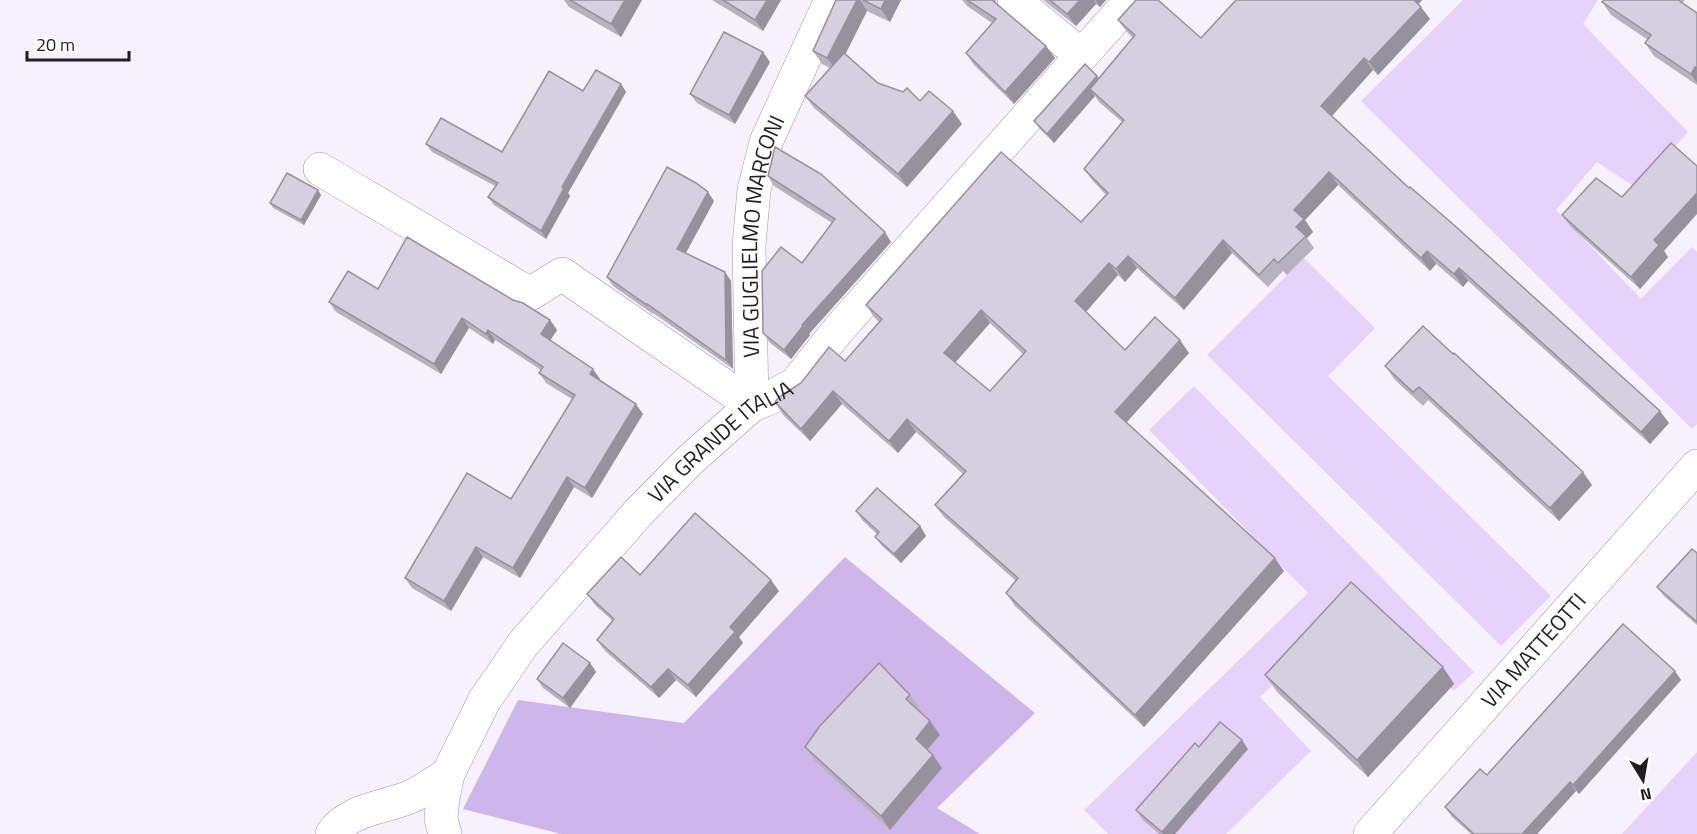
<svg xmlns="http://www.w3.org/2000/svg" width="1697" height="834" font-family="'Titillium Web',sans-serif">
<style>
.green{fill:#e5d3fa}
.forest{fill:#ceb6eb}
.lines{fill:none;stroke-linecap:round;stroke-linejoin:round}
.minor-casing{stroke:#9e97a6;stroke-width:34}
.minor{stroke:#fff;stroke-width:33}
.wall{fill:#b8b2c0;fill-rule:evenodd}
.shaded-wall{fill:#96919c}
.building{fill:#d6cfdf;stroke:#96919c;stroke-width:1.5;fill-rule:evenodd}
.labels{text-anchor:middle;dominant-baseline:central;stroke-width:4.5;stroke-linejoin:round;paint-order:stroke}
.street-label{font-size:22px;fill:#201d23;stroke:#fff}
</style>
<rect width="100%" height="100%" fill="#f7f1fe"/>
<!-- green -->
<g class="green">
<polygon points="1463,0 1598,0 1583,24 1688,132 1638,189 1597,162 1556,210 1641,299 1692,247 1697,252 1697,424 1692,429 1361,101"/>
<polygon points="1304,258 1375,328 1328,376 1551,596 1501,646 1207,355"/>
<polygon points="1194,386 1474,672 1454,691 1362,598 1260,697 1311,751 1226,834 1108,834 1084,810 1308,593 1149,430"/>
<polygon points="1697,752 1697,834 1622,834"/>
</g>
<!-- forest -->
<polygon class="forest" points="845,557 1035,713 937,808 980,834 561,834 463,809 518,700 684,723"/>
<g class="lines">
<defs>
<g id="minor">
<polyline points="1014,0 1081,55"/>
<polyline points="320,169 530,294 562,274 752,405"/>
<path id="s1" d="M752 405 749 245 754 190 766 142 831 0"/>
<path d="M332 834C349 808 386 808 412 796 424 790 436 782 448 774"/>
<path id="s2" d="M445 834 441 819 443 798 448 774 484 701 523 644 638 513 689 461 752 405 770 398 795 384 839 329 1131 0"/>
<path id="s3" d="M1370 834 1697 466"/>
</g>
</defs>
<!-- minor casing -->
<use href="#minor" class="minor-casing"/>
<!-- minor -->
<use href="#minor" class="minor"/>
</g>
<!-- wall -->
<g class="wall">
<polygon points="564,0 642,0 621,37 569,7"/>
<polygon points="712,0 781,0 763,31"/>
<polygon points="836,0 901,0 890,22 867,11 845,54 878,83 920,101 962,124 907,187 814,108 805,96 830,68 822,64 813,51"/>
<polygon points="962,0 996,0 996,4 1046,46 1055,58 1014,104 974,65 966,53 992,23 967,6"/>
<polygon points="1043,0 1106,0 1100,7 1096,4 1076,26"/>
<path d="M1422 0 1418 4 1430 19 1378 75 1373 70 1332 116 1409 188 1669 423 1650 444 1468 281 1463 287 1436 264 1430 271 1338 185 1305 220 1313 232 1307 238 1314 248 1287 275 1283 271 1268 287 1232 253 1184 310 1137 268 1125 282 1118 275 1086 312 1125 350 1189 353 1126 423 1284 571 1144 727 1015 606 1006 593 1016 581 944 517 935 505 963 474 916 432 898 453 842 404 810 441 783 415 775 402 845 361 879 322 874 317 866 305 1081 222 1106 195 1093 181 1084 169 1122 122 1099 102 1095 96 1054 143 1041 130 1034 121 1099 78 1133 38 1127 32 1118 20 1201 38ZM990 323 1023 354 990 391 955 363Z"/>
<polygon points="1604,0 1685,0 1682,3 1697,13 1697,85 1654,56 1645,43 1648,40 1611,15 1602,2"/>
<polygon points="770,62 735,124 697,103 690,94"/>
<polygon points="621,84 626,92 568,193 570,196 546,239 494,205 488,197 495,186 432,152 426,144 502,152 583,91"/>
<polygon points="768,176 891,242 809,334 810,335 791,359 770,343 763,333 802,263 832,223 774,186"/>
<polygon points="321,195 304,225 273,208 270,203"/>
<polygon points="714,201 686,253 725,272 731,281 733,369 653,313 653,314 613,286 607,277"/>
<polygon points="1562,215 1664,251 1668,257 1640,289 1571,227"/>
<polygon points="378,289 513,300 550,320 557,330 550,340 643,414 592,498 574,487 520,578 483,557 451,611 412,588 405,578 511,499 572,399 546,383 539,373 541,370 495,340 493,344 469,328 441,374 336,312 329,302"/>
<polygon points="1453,354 1592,485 1559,521 1428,400 1423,406 1395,380 1385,366"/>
<polygon points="856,511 920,526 926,536 901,563 882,546 875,537 877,534 863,521"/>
<polygon points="1697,553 1697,625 1664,596 1657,587"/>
<polygon points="640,575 779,591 739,637 743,643 696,697 676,680 659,698 605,651 597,640 613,621 595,605 587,594"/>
<polygon points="590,663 596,672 570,708 543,688 537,679"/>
<polygon points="1443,667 1454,684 1368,777 1277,692 1265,675"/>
<polygon points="1681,680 1579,794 1576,791 1537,834 1471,834 1452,817 1445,807 1487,775"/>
<polygon points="910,695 920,708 918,710 930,721 940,735 927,750 942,768 890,830 814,760 805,747"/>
<polygon points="1199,747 1248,749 1175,834 1159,834 1143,820 1136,810"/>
</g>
<!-- shaded-wall -->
<g class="shaded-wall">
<polygon points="625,0 642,0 621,37 611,24"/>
<polygon points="767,0 781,0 763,31 755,20"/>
<polygon points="857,0 860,0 867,11 837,71 827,58"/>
<polygon points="885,0 901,0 890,22 881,9"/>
<polygon points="1080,0 1094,0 1096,4 1076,26 1067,14"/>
<polygon points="1095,0 1106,0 1100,7"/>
<polygon points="1411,0 1422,0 1416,7"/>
<polygon points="1421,7 1430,19 1378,75 1369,62"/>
<polygon points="1046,46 1055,58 1014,104 1005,92"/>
<polygon points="763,52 770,62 735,124 729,115"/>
<polygon points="1364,58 1373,70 1330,118 1321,106"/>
<polygon points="1695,67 1697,70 1697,83 1691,74"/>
<polygon points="1097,76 1104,85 1090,89 1095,96 1054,143 1047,134"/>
<polygon points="621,84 626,92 568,193 570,196 546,239 541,231 562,187"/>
<polygon points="953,111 962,124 907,187 898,174"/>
<polygon points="1329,172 1338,185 1305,220 1313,232 1307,238 1296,227 1294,210"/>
<polygon points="318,190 321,195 304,225 301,220"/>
<polygon points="708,192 714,201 683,258 677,249"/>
<polygon points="1697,193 1697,214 1664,251 1668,257 1640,289 1631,277 1654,240"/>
<polygon points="885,232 891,242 809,334 810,335 791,359 784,350 802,325"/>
<polygon points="1223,240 1232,253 1184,310 1175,298"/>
<polygon points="1427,251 1436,264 1430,271 1421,258"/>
<polygon points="1128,256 1137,268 1125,282 1116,269"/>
<polygon points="1109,263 1118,275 1084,314 1075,301"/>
<polygon points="1459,268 1468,281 1463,287 1454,274"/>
<polygon points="725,272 731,281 733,369 726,360"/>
<polygon points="981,310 990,323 952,366 944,353"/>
<polygon points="462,318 469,328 441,374 434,364"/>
<polygon points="550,320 557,330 548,344 541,334"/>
<polygon points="488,330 495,340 493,344 486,334"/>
<polygon points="1180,340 1189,353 1124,425 1115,412"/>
<polygon points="593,369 600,379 597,384 590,374"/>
<polygon points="833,391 842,404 810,441 801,429"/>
<polygon points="636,404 643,414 592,498 585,488"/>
<polygon points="1660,411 1669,423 1650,444 1641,432"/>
<polygon points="907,419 916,432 898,453 889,441"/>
<polygon points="1583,472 1592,485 1559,521 1550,508"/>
<polygon points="567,477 574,487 520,578 513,568"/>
<polygon points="920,526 926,536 901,563 894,554"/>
<polygon points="476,547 483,557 451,611 444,601"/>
<polygon points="1275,558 1284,571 1144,727 1135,715"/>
<polygon points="771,580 779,591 739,637 743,643 696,697 688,685 730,627"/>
<polygon points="590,663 596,672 570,708 563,698"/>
<polygon points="1443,667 1454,684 1368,777 1357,760"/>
<polygon points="668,669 676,680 659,698 651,687"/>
<polygon points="1675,671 1681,680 1579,794 1573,785"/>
<polygon points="930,721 940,735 925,752 916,739"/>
<polygon points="1242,740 1248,749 1175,834 1163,834 1162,832"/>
<polygon points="933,755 942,768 890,830 881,816"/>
<polygon points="1570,782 1576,791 1537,834 1522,834"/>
</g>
<!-- building -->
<g class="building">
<polygon points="570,0 625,0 611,24"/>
<polygon points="723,0 767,0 755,20"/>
<polygon points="836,0 857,0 827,58 813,51"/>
<polygon points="863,0 885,0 881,9"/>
<polygon points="967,0 992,0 1046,46 1005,92 966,53 996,19"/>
<polygon points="1050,0 1080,0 1067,14"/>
<path d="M1136 0H1158L1201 38 1236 0H1414L1421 7 1369 62 1364 58 1321 106 1409 188 1410 187 1454 225 1660 411 1641 432 1459 268 1454 274 1427 251 1421 258 1329 172 1294 210 1304 219 1296 227 1306 236 1278 263 1274 259 1259 275 1223 240 1175 298 1128 256 1116 269 1109 263 1075 301 1125 350 1155 317 1180 340 1115 412 1275 558 1135 715 1006 593 1018 578 935 505 966 471 907 419 889 441 833 391 801 429 775 402 779 397 801 383 829 347 845 361 882 319 866 305 1001 152 1081 222 1108 193 1084 169 1124 120 1090 89 1135 35 1118 20ZM981 310 1026 351 990 391 944 353Z"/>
<polygon points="1604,0 1678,0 1697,13 1697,69 1695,67 1691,74 1645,43 1651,35 1602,2"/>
<polygon points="724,32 763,52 729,115 690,94"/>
<polygon points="844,53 878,83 903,92 907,88 920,101 929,91 953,111 898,174 805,96"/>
<polygon points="1085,64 1097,76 1047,134 1034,121"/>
<polygon points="596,70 621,84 562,187 564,188 541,231 488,197 498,183 426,144 441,118 502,152 549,71 583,91"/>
<polygon points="1671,143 1697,166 1697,193 1654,240 1659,245 1631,277 1562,215 1596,178 1622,197"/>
<polygon points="775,147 821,174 885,232 802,325 803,326 784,350 763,333 762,271 781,247 802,263 835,219 768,176"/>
<polygon points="667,167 696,183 708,192 677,249 725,272 726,360 647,304 647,305 607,277"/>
<polygon points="287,173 318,190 301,220 270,203"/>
<polygon points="407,237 513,300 523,303 550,320 541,334 593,369 590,374 636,404 585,488 567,477 513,568 476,547 444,601 405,578 467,473 511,499 575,395 539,373 543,367 488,330 486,334 462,318 434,364 329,302 348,271 378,289"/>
<polygon points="1423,326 1453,354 1454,353 1583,472 1550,508 1419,387 1413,392 1385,366"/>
<polygon points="877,488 920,526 894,554 875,537 879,532 856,511"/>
<polygon points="695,513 771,580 730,627 735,632 688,685 668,669 651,687 597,640 614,619 587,594 621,557 640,575"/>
<polygon points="1692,549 1697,553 1697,622 1657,587"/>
<polygon points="1351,582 1443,667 1357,760 1265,675"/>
<polygon points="1623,624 1675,671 1573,785 1570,782 1522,834 1474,834 1445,807 1480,769 1487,775"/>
<polygon points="563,643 590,663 563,698 537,679"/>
<polygon points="879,663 910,695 906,699 930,721 916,739 933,755 881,816 805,747 819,727"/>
<polygon points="1220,722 1242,740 1162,832 1136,810 1195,743 1199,747"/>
</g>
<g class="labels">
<!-- street labels -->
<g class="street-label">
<text stroke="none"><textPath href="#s1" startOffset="170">VIA GUGLIELMO MARCONI</textPath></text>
<text stroke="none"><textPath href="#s2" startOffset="496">VIA GRANDE ITALIA</textPath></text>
<text stroke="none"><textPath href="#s3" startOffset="246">VIA MATTEOTTI</textPath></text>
</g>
</g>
<!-- north arrow -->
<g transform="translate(1643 780) rotate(169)" stroke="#ffffff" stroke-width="4.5" paint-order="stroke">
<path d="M0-4.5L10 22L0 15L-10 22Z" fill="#201d23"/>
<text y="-9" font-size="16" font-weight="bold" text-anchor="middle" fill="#201d23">N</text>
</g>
<!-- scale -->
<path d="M27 51v9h102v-9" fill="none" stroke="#201d23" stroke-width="3"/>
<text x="36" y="51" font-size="18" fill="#201d23" stroke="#ffffff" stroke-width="4.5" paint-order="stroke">20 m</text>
</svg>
